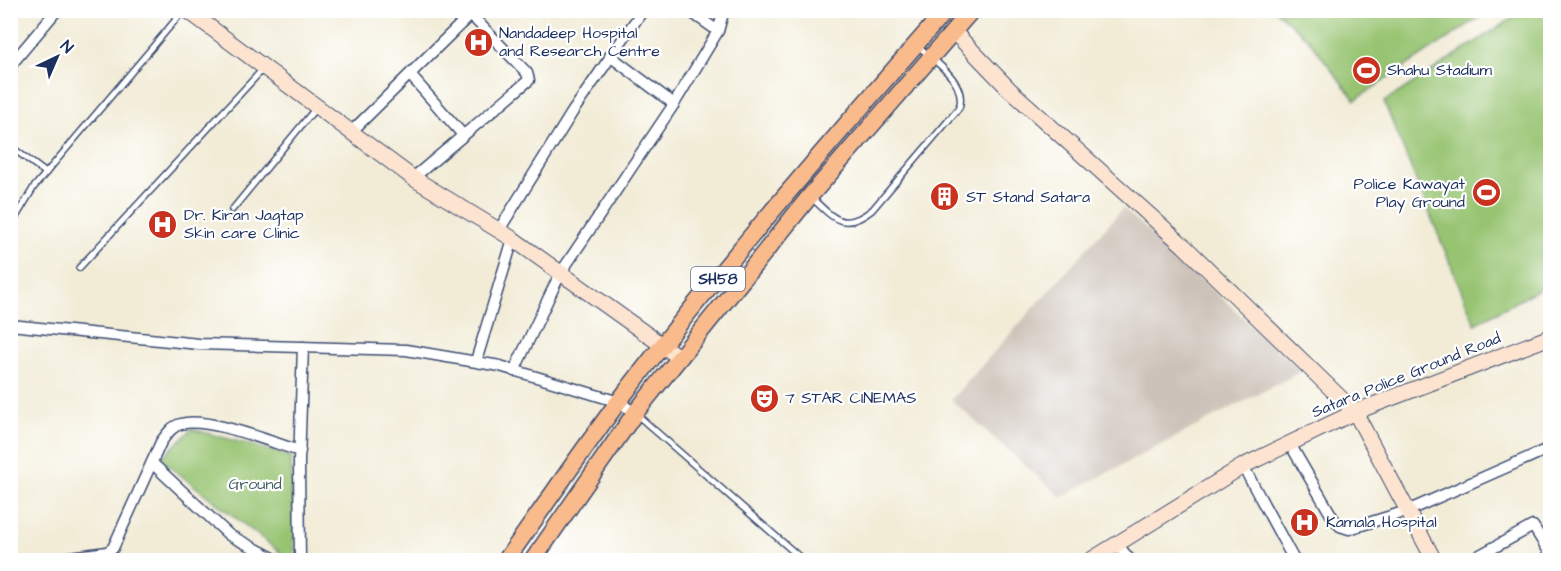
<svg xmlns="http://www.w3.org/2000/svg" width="1561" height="571" font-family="'Architects Daughter',sans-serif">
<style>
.industrial{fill:#cdc2b9}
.green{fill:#98c472;stroke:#5a7a68;stroke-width:1.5}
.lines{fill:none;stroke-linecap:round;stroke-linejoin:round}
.lane-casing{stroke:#3b4b70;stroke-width:8}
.street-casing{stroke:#3b4b70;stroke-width:13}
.secondary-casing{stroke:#3b4b70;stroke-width:17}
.primary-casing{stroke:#3b4b70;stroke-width:19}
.lane{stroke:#fff;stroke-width:5}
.street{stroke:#fff;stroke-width:10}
.secondary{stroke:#fde4d1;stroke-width:15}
.primary{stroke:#fabb8c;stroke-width:16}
.labels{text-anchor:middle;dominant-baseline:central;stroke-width:4.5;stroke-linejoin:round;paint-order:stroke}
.shield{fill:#fff;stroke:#5f6d8e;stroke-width:1.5}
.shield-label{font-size:15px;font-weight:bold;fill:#1b2f5e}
.poi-label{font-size:16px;fill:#1b2f5e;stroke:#fff;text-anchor:start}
.street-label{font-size:16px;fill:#1b2f5e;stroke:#fff}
.park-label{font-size:16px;fill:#405c64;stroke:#fff}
</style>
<rect width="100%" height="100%" fill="#fff"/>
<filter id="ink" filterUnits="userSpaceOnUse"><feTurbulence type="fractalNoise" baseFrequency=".0167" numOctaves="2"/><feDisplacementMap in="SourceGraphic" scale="12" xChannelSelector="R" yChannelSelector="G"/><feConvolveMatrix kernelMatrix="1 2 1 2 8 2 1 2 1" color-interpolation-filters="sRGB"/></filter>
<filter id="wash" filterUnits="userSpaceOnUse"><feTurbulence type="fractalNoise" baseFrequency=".008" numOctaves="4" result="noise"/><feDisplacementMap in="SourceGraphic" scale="24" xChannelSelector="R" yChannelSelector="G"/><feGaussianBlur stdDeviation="1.35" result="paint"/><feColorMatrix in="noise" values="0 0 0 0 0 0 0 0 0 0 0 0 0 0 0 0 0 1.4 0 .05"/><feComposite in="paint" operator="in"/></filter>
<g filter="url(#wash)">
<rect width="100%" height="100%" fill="#f2ecd7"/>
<!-- industrial -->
<polygon class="industrial" points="1123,208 1302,371 1061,497 951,400"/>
<!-- green -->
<g class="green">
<polygon points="1276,11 1489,11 1355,100 1309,40"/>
<polygon points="1523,11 1550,11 1550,283 1475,324 1384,102"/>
<polygon points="192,429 291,456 295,560 290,560 160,459"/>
</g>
</g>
<g filter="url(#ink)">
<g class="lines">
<defs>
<g id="lane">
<polyline points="10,146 46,173"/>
<path d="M812 198C834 219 844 232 872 210L959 108C968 82 934 61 917 45"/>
<polyline points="232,210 315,109"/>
<polyline points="10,227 34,187 184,10"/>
<polyline points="79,268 263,69"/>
<polyline points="636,414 803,560"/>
</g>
<g id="street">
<polyline points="688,10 718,31"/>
<polyline points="610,56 674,104"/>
<polyline points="10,66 57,10"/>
<polyline points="411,76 463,135"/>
<polyline points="351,132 475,10"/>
<polyline points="413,178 529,80 527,73 471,15"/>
<polyline points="499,230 573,111 643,10"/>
<polyline points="10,325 199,344 406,350 500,366 619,402 635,413"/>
<polyline points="476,361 513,239"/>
<polyline points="514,371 560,274 674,104 718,31 724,10"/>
<polyline points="1290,444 1333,518 1340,526 1349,529 1407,511 1550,448"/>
<polyline points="152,463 229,535 277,560"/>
<polyline points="1243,466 1294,560"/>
<polyline points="1116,543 1130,560"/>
<path d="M49 560 107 552 113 548 161 442C167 434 172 426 181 424 207 416 273 443 300 451"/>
<polyline points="300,560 299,462 303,347"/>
<polyline points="1471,560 1533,526 1550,553"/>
</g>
<g id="secondary">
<polyline points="187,10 413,178 513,239 680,358"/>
<polyline points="954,32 1009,89 1184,246 1355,412 1434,560"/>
<polyline points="1091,560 1243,466 1355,412 1550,337"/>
</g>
<g id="primary">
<path d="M506 560C544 507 580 453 619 401 722 266 834 138 946 10"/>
<polyline points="533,560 635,413 810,196 972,10"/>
</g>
</defs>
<!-- lane casing -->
<use href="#lane" class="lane-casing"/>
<!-- street casing -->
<use href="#street" class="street-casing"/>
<!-- secondary casing -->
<use href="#secondary" class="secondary-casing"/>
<!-- primary casing -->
<use href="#primary" class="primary-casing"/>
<!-- lane -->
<use href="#lane" class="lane"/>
<!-- street -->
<use href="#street" class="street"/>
<!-- secondary -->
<use href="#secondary" class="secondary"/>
<!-- primary -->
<use href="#primary" class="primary"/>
</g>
</g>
<!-- icons -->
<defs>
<symbol id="hospital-disc" viewBox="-11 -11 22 22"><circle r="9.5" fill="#c8321e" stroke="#fff"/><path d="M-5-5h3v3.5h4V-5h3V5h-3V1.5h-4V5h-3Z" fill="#fff"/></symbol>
<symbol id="stadium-disc" viewBox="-11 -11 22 22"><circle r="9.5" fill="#c8321e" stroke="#fff"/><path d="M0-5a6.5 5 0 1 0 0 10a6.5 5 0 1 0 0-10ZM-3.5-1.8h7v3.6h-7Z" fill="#fff"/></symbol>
<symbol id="building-disc" viewBox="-11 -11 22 22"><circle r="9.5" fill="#c8321e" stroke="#fff"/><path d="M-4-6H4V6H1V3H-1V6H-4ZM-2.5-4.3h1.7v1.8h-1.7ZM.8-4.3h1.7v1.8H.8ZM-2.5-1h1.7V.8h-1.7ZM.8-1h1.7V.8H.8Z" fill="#fff"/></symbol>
<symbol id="theatre-disc" viewBox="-11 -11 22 22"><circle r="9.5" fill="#c8321e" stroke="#fff"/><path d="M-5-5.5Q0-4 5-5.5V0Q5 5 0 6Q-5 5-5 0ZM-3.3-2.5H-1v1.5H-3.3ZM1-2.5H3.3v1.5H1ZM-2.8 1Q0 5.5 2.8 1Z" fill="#fff"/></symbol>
</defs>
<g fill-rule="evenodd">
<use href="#hospital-disc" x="462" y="26" width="33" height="33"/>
<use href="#stadium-disc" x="1350" y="54" width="33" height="33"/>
<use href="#stadium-disc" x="1470" y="176" width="33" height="33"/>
<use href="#building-disc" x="928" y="180" width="33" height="33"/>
<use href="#hospital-disc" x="146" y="208" width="33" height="33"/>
<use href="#theatre-disc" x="748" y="382" width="33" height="33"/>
<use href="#hospital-disc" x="1288" y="506" width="33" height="33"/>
</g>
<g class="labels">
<!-- shield labels -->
<rect class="shield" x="691" y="267" width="54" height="24" rx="4.5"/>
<g class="shield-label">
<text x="718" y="279">SH58</text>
</g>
<!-- poi labels -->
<g class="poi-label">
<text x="499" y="33">Nandadeep Hospital<tspan x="499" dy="18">and Research Centre</tspan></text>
<text x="1387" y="70">Shahu Stadium</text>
<text x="1465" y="184" text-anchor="end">Police Kawayat<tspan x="1465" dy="18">Play Ground</tspan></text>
<text x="966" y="197">ST Stand Satara</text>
<text x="184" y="215">Dr. Kiran Jagtap<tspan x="184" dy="18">Skin care Clinic</tspan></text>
<text x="785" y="398">7 STAR CINEMAS</text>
<text x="1326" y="522">Kamala Hospital</text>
</g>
<!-- street labels -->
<g class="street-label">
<text transform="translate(1406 375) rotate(-22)">Satara Police Ground Road</text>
</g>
<!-- park labels -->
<g class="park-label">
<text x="255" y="484">Ground</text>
</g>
</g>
<!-- margin -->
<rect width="1561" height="571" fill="none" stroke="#fff" stroke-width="36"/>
<!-- north arrow -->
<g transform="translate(57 57) rotate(44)" stroke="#ffffff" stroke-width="4.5" paint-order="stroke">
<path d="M0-4.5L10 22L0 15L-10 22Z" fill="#1b2f5e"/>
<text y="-9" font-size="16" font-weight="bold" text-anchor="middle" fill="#1b2f5e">N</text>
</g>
</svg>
